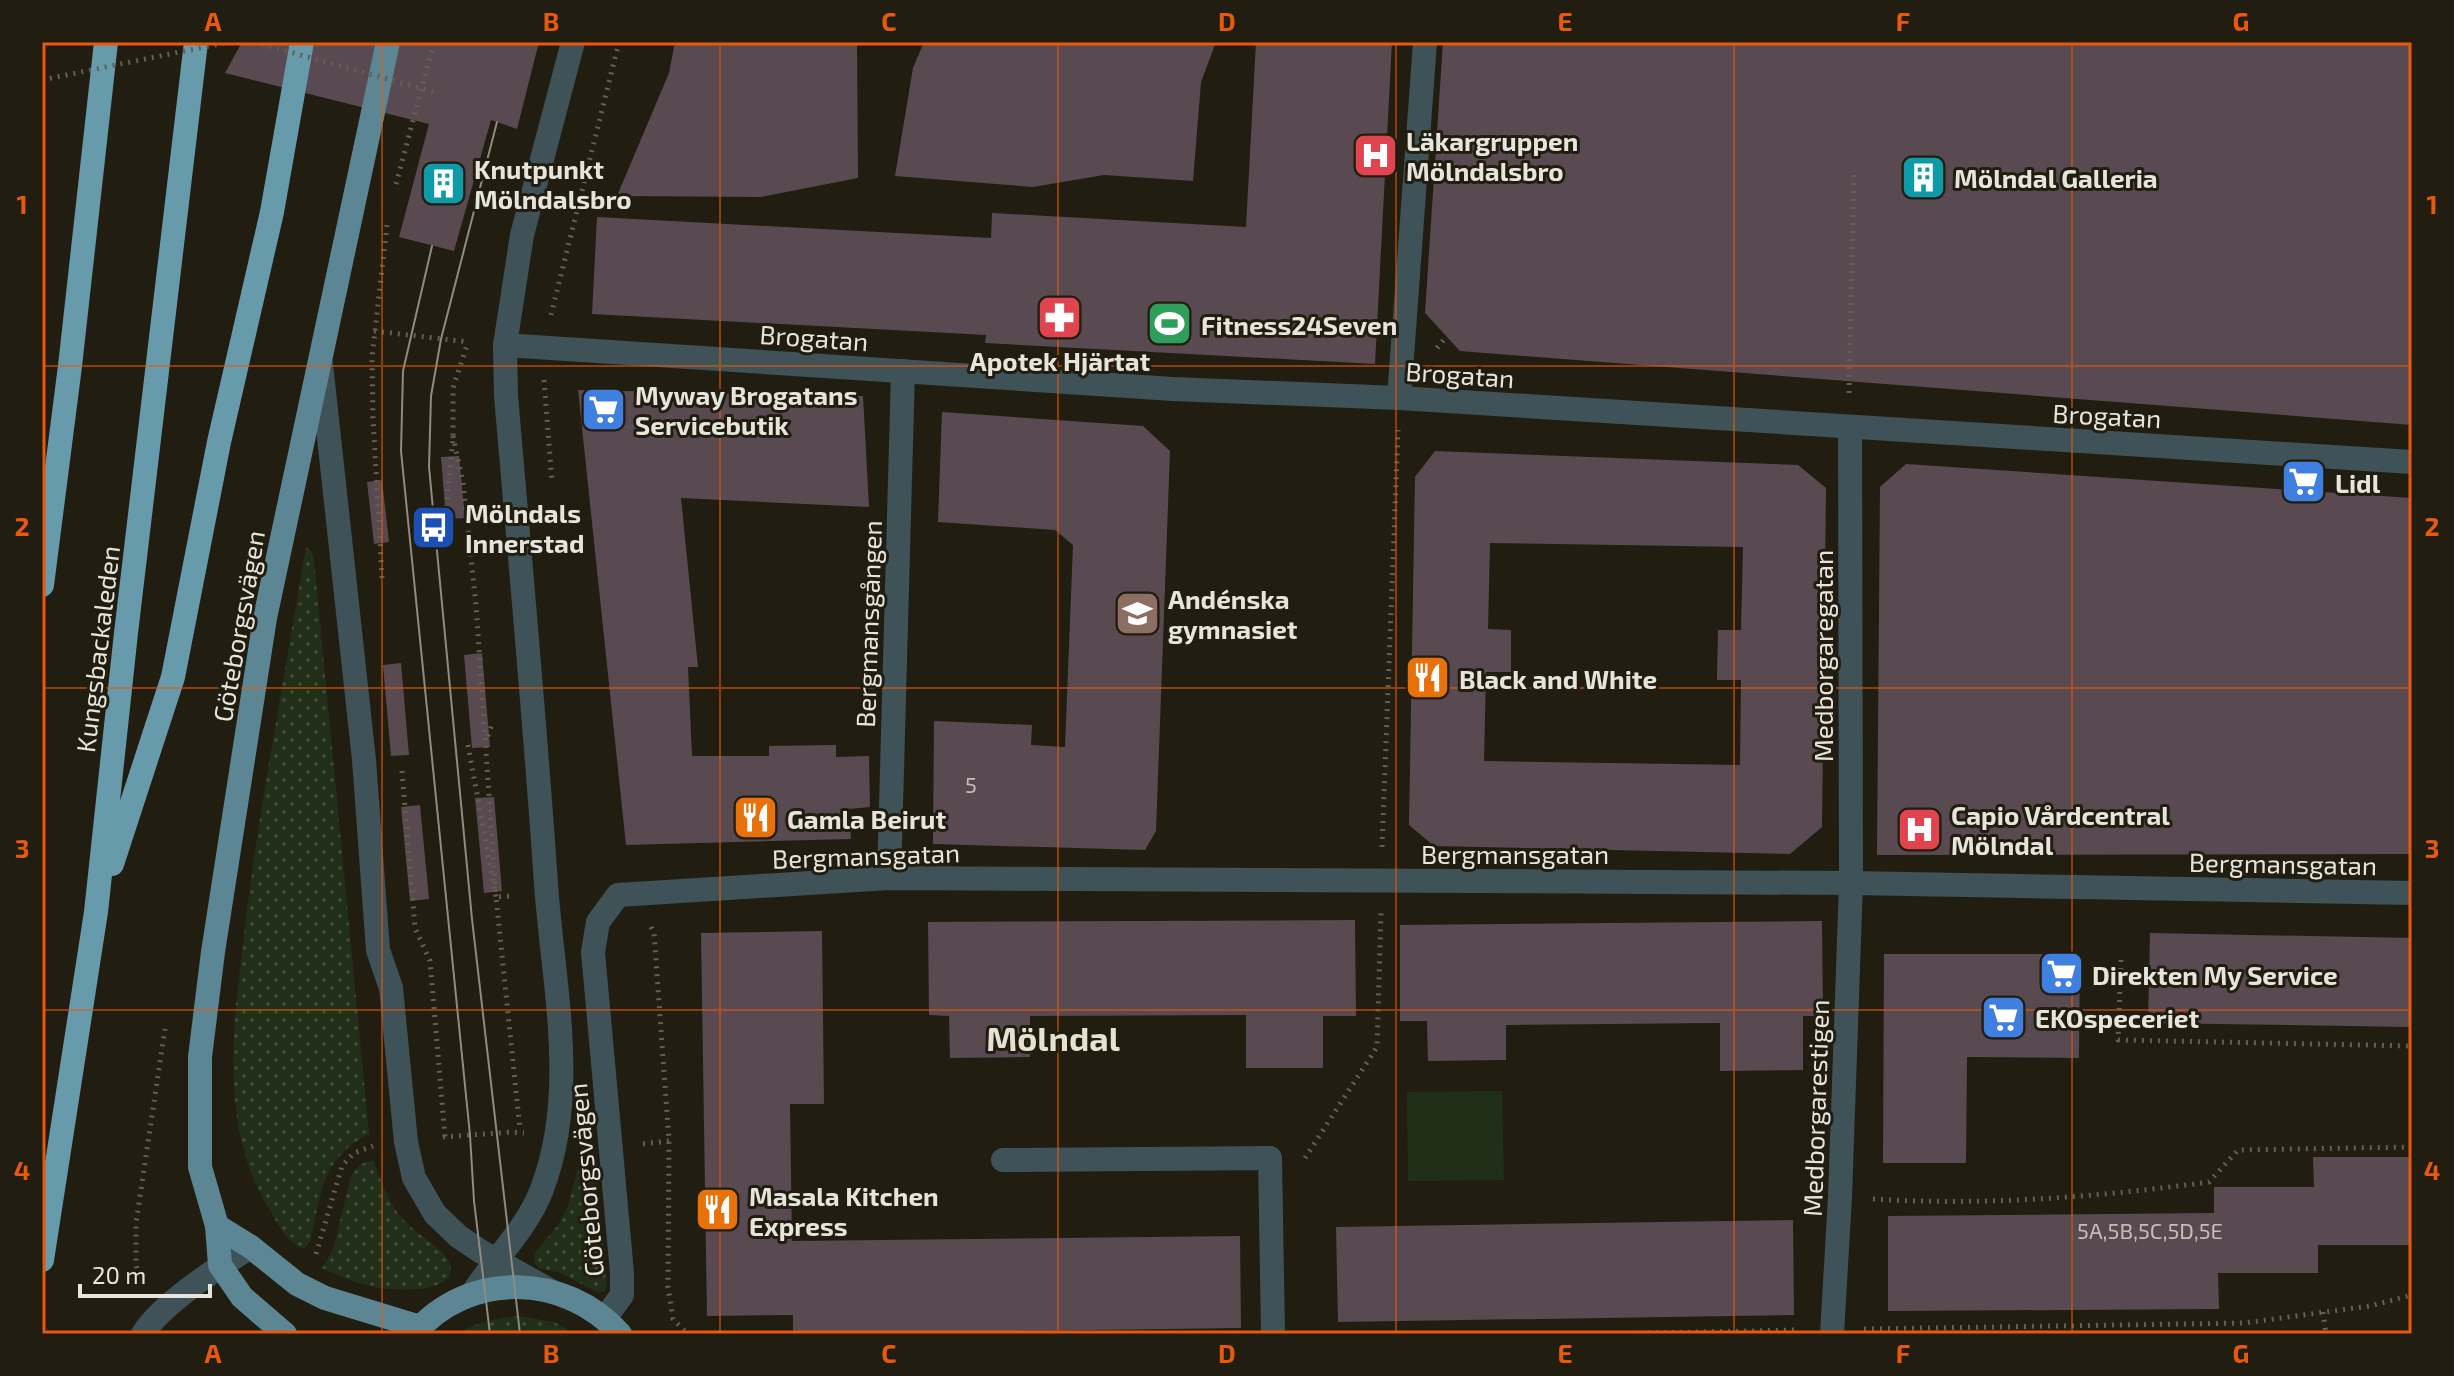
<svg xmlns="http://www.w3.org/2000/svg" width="2454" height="1376" font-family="'Exo 2',sans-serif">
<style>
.grass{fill:url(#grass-dots)}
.park{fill:#212f18}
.building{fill:#594a51;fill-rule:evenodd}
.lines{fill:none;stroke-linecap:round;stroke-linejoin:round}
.path{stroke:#625f53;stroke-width:5;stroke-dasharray:2 6;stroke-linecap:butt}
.minor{stroke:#3e5258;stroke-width:24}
.major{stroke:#5c8693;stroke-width:24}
.highway{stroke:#679bab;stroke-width:24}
.tram{stroke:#8e8c81;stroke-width:2}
.path-bridge{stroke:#625f53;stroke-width:5;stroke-dasharray:2 6;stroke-linecap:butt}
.grid{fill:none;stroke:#e8590c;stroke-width:2;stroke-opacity:0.55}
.labels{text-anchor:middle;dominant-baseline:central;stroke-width:6;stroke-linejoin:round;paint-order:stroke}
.number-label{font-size:22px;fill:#c3beb8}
.poi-label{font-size:26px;font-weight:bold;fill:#e6e4db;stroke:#211d10;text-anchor:start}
.street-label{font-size:26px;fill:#e6e4db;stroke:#211d10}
.district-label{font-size:34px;font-weight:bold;fill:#e7e2d0;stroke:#211d10}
.neatline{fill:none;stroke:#e8590c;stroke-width:3}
.grid-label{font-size:26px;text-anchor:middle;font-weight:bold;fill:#e8590c}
</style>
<defs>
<pattern id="grass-dots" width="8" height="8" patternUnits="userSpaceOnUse" patternTransform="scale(2)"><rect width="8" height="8" fill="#212f18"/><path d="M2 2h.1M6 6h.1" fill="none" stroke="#414d39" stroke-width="1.8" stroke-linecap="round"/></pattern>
</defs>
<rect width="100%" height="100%" fill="#211d10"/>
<!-- grass -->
<g class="grass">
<path d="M306 547 312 552 314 560 369 1134C321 1159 322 1191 311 1240L304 1249C289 1244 280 1228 272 1214 219 1132 232 1029 244 937 250 882 258 829 267 775 280 699 293 623 306 547Z"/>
<path d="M373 1160C381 1180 387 1199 400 1216 413 1232 438 1245 446 1257 462 1279 436 1288 418 1289 380 1292 355 1284 322 1268L332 1251 337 1234 351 1175 361 1164Z"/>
<polygon points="595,1167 607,1285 605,1290 599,1293 558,1272 539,1269 534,1261 535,1253 558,1225 568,1206 578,1168"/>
<path d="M518 1316 554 1322 576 1334H457C476 1322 496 1319 518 1316Z"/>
</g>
<!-- park -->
<polygon class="park" points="1502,1091 1504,1180 1408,1181 1407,1092"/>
<!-- building -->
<g class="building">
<polygon points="242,42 539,42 517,129 491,120 454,251 399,237 429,124 225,73"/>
<polygon points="675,42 857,42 858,178 761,197 617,196 669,73"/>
<polygon points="924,42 1216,42 1201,82 1193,181 1104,175 1033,187 895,176 913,68"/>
<polygon points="1256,42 1392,42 1375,364 985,343 986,335 592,314 597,217 991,238 992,213 1246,227"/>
<polygon points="1443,42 2412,42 2412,425 1460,351 1425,313"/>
<polygon points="578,390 863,396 869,507 681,498 698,667 688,667 692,756 769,756 769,746 836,745 836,757 869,756 870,807 849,809 851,839 626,845"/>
<polygon points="942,412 1143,426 1170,451 1156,831 1145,850 933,844 934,721 1032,725 1031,745 1065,747 1073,545 1055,530 938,522"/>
<path d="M1435 451 1798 465 1826 488 1822 827 1790 854 1434 846 1409 825 1415 477ZM1490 543 1743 547 1741 630H1718L1717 680H1741L1740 765 1484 761 1486 672H1511V630L1488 629Z"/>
<polygon points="459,456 465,518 446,519 441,457"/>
<polygon points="1906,464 2412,498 2412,854 1877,855 1880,487"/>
<polygon points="382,480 389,542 374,544 367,482"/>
<polygon points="482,653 490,747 472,748 464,655"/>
<polygon points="401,663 409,755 391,756 383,665"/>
<polygon points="494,797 502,891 484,893 475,798"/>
<polygon points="420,805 429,899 410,901 401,807"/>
<polygon points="1355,920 1356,1016 1323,1016 1323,1068 1246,1068 1246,1015 1030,1016 1030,1057 950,1058 949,1016 929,1015 928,922"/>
<polygon points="1822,921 1823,1016 1803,1016 1803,1070 1720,1071 1720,1023 1506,1025 1506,1060 1428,1061 1427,1021 1400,1021 1400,925"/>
<polygon points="822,931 824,1104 790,1104 792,1241 1240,1236 1241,1328 793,1334 793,1315 707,1316 701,933"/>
<polygon points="2150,933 2412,938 2412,1027 2148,1023"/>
<polygon points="1884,954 2080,954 2079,1058 1967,1057 1966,1163 1883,1163"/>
<polygon points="2313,1157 2412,1157 2412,1245 2318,1245 2318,1273 2218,1273 2219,1309 1888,1311 1888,1216 2214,1213 2214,1187 2314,1187"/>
<polygon points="1793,1220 1794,1315 1338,1322 1336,1227"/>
</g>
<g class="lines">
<!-- path -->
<g class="path">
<polyline points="396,184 434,42"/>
<polyline points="551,315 619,42"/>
<polyline points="374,331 469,342"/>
<polyline points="1437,348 1447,336"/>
<polyline points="544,380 552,482"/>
<polyline points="1849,393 1854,170"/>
<polyline points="453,436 463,483 476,605 496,897 467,740"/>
<polyline points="445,523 453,438 453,388 468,342"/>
<polyline points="382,578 373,418 372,358 387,225"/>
<polyline points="488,736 493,721"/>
<polyline points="402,771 415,928 430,961 445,1137"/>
<polyline points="1382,847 1398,430"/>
<polyline points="509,896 496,897 520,1130"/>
<polyline points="651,927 654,933 669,1141 668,1287 673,1319 688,1334"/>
<polyline points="2121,960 2118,1040 2412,1046"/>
<polyline points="443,1137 511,1132 524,1133"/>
<polyline points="643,1144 669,1141"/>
<polyline points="1305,1158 1377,1047 1381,913"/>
<path d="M1873 1199C1985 1206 2097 1197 2209 1182L2238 1150 2412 1147"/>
<polyline points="316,1254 342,1166 354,1153 373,1146"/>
<polyline points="140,1284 136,1264 136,1223 165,1029"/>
<polyline points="2323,1312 2326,1334"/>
<polyline points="1864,1329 2244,1323 2370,1306 2412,1295"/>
<polyline points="1600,1334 1798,1330"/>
</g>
<!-- minor -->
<g class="minor">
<polyline points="505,345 1173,389 1399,398 2412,462"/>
<polyline points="321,364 364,760 378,950 391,988 406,1142 414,1178 435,1214 458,1236 480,1251 551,1291"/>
<polyline points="1399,398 1425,42"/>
<polyline points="889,878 903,371"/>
<polyline points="1003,1160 1270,1158 1273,1334"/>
<path d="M472 1294C494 1259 527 1229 542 1189 579 1092 553 984 546 884 535 721 520 559 506 396L505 345 522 235 573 42"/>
<polyline points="605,1318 622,1295 622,1273 593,952 598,922 618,895 889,878 1851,883 2412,893"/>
<path d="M143 1334C160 1305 221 1265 251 1247"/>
<polyline points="1832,1334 1840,1197 1851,883 1850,428"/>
</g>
<!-- major -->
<g class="major">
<polyline points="217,1226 251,1247 297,1284 325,1298 420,1327"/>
<polyline points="285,1334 242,1297 220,1265 217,1226 200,1167 200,1057 213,952 265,618 388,42"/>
<path d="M414 1334C468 1270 566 1273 620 1334"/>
</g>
<!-- highway -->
<g class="highway">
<polyline points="42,585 70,366 106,42"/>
<polyline points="112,864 173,677 219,442 272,212 302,42"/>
<polyline points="42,1260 96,912 126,633 196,42"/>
</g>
<!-- tram -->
<g class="tram">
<polyline points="497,122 441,339 431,396 429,467 472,919 520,1334"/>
<polyline points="432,246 403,371 401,451 470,1135 474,1201 490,1334"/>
</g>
<!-- path-bridge -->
<g class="path-bridge">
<polyline points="254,42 438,93"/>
<polyline points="42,80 229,42"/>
</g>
</g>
<!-- grid -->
<path class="grid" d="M382 42V1334M720 42V1334M1058 42V1334M1396 42V1334M1734 42V1334M2072 42V1334M42 366H2412M42 688H2412M42 1010H2412"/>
<!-- icons -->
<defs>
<symbol id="hospital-square" viewBox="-11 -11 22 22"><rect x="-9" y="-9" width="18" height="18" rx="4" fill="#e0444e" stroke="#211d10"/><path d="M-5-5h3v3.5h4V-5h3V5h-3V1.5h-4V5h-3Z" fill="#fff"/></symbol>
<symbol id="building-square" viewBox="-11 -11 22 22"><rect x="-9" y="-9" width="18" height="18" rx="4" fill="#0f9aa8" stroke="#211d10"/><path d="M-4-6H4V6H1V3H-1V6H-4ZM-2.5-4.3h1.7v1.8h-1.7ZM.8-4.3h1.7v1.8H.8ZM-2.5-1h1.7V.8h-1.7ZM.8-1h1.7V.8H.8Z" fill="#fff"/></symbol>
<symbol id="pharmacy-square" viewBox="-11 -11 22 22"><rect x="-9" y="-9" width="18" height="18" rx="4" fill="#e0444e" stroke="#211d10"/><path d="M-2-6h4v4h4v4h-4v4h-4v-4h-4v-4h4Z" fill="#fff"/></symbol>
<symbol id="stadium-square" viewBox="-11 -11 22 22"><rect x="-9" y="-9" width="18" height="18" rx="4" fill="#2e9e5b" stroke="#211d10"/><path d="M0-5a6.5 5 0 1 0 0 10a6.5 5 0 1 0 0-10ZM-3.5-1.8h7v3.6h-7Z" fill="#fff"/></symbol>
<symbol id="supermarket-square" viewBox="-11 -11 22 22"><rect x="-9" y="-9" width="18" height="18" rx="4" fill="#3f7fe0" stroke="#211d10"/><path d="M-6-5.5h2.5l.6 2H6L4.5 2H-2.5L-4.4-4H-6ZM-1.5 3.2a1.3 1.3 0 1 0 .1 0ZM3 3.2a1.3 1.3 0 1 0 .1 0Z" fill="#fff"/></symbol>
<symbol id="bus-square" viewBox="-11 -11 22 22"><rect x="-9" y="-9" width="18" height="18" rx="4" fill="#1a4fb4" stroke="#211d10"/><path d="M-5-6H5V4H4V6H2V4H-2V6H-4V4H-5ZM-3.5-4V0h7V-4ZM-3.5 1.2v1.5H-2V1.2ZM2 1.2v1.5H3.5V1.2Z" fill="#fff"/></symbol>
<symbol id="school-square" viewBox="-11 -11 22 22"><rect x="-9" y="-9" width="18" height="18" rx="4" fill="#8d6e63" stroke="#211d10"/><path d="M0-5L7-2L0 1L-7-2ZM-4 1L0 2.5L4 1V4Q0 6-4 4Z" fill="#fff"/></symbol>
<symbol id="restaurant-square" viewBox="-11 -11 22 22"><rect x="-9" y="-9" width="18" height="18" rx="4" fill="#e8710a" stroke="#211d10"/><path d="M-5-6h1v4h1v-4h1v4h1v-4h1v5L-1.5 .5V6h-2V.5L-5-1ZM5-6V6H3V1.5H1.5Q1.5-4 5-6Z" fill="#fff"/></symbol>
</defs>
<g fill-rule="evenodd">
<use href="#hospital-square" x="1350" y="130" width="51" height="51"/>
<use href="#building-square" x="1898" y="152" width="51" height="51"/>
<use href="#building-square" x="418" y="158" width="51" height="51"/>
<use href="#pharmacy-square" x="1034" y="292" width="51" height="51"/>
<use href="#stadium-square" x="1144" y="298" width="51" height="51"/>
<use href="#supermarket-square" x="578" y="384" width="51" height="51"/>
<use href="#supermarket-square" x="2278" y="456" width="51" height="51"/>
<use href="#bus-square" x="408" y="502" width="51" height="51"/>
<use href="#school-square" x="1112" y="588" width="51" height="51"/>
<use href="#restaurant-square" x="1402" y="652" width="51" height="51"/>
<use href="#restaurant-square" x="730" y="792" width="51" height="51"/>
<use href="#hospital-square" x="1894" y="804" width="51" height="51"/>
<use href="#supermarket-square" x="2036" y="948" width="51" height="51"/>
<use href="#supermarket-square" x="1978" y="992" width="51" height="51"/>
<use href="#restaurant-square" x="692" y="1184" width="51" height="51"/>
</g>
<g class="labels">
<!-- number labels -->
<g class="number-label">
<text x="971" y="784">5</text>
<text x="2150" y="1230">5A,5B,5C,5D,5E</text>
</g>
<!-- poi labels -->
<g class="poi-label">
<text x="1406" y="140">Läkargruppen<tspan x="1406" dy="30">Mölndalsbro</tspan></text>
<text x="474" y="168">Knutpunkt<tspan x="474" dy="30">Mölndalsbro</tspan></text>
<text x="1954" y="177">Mölndal Galleria</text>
<text x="1201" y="324">Fitness24Seven</text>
<text x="1060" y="360" text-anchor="middle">Apotek Hjärtat</text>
<text x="635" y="394">Myway Brogatans<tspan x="635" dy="30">Servicebutik</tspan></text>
<text x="2335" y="482">Lidl</text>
<text x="465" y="512">Mölndals<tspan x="465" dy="30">Innerstad</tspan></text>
<text x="1168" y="598">Andénska<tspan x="1168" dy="30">gymnasiet</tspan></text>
<text x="1459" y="678">Black and White</text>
<text x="1951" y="814">Capio Vårdcentral<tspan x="1951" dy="30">Mölndal</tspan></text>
<text x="787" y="818">Gamla Beirut</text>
<text x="2092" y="974">Direkten My Service</text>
<text x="2035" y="1017">EKOspeceriet</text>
<text x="749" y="1195">Masala Kitchen<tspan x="749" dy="30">Express</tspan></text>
</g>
<!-- street labels -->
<g class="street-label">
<text transform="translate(814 337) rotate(4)">Brogatan</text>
<text transform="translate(1460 374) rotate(4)">Brogatan</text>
<text transform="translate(2107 415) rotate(3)">Brogatan</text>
<text transform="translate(868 624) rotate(-88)">Bergmansgången</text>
<text transform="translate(238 626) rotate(-80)">Göteborgsvägen</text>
<text transform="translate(97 649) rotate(-83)">Kungsbackaleden</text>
<text transform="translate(1822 656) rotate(-90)">Medborgaregatan</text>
<text x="1515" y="853">Bergmansgatan</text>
<text transform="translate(866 855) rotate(-2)">Bergmansgatan</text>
<text transform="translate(2283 863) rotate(1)">Bergmansgatan</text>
<text transform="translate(1815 1108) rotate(-88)">Medborgarestigen</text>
<text transform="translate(585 1180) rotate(-95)">Göteborgsvägen</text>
</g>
<!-- district labels -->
<g class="district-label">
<text x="1053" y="1037">Mölndal</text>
</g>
</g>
<!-- border -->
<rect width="2454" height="1376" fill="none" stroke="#211d10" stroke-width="88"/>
<!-- scale -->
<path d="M80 1284v12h130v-12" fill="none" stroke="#e6e4db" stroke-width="4"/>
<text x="92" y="1284" font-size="24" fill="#e6e4db" stroke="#211d10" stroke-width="6" paint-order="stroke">20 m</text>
<rect x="44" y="44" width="2366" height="1288" class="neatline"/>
<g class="grid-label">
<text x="213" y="31">A</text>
<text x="551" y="31">B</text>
<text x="889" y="31">C</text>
<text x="1227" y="31">D</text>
<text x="1565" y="31">E</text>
<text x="1903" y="31">F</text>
<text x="2241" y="31">G</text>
<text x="22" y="214">1</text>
<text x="2432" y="214">1</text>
<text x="22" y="536">2</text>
<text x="2432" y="536">2</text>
<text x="22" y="858">3</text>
<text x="2432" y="858">3</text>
<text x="22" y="1180">4</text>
<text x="2432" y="1180">4</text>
<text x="213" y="1363">A</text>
<text x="551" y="1363">B</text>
<text x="889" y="1363">C</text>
<text x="1227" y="1363">D</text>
<text x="1565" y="1363">E</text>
<text x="1903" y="1363">F</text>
<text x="2241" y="1363">G</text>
</g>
</svg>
